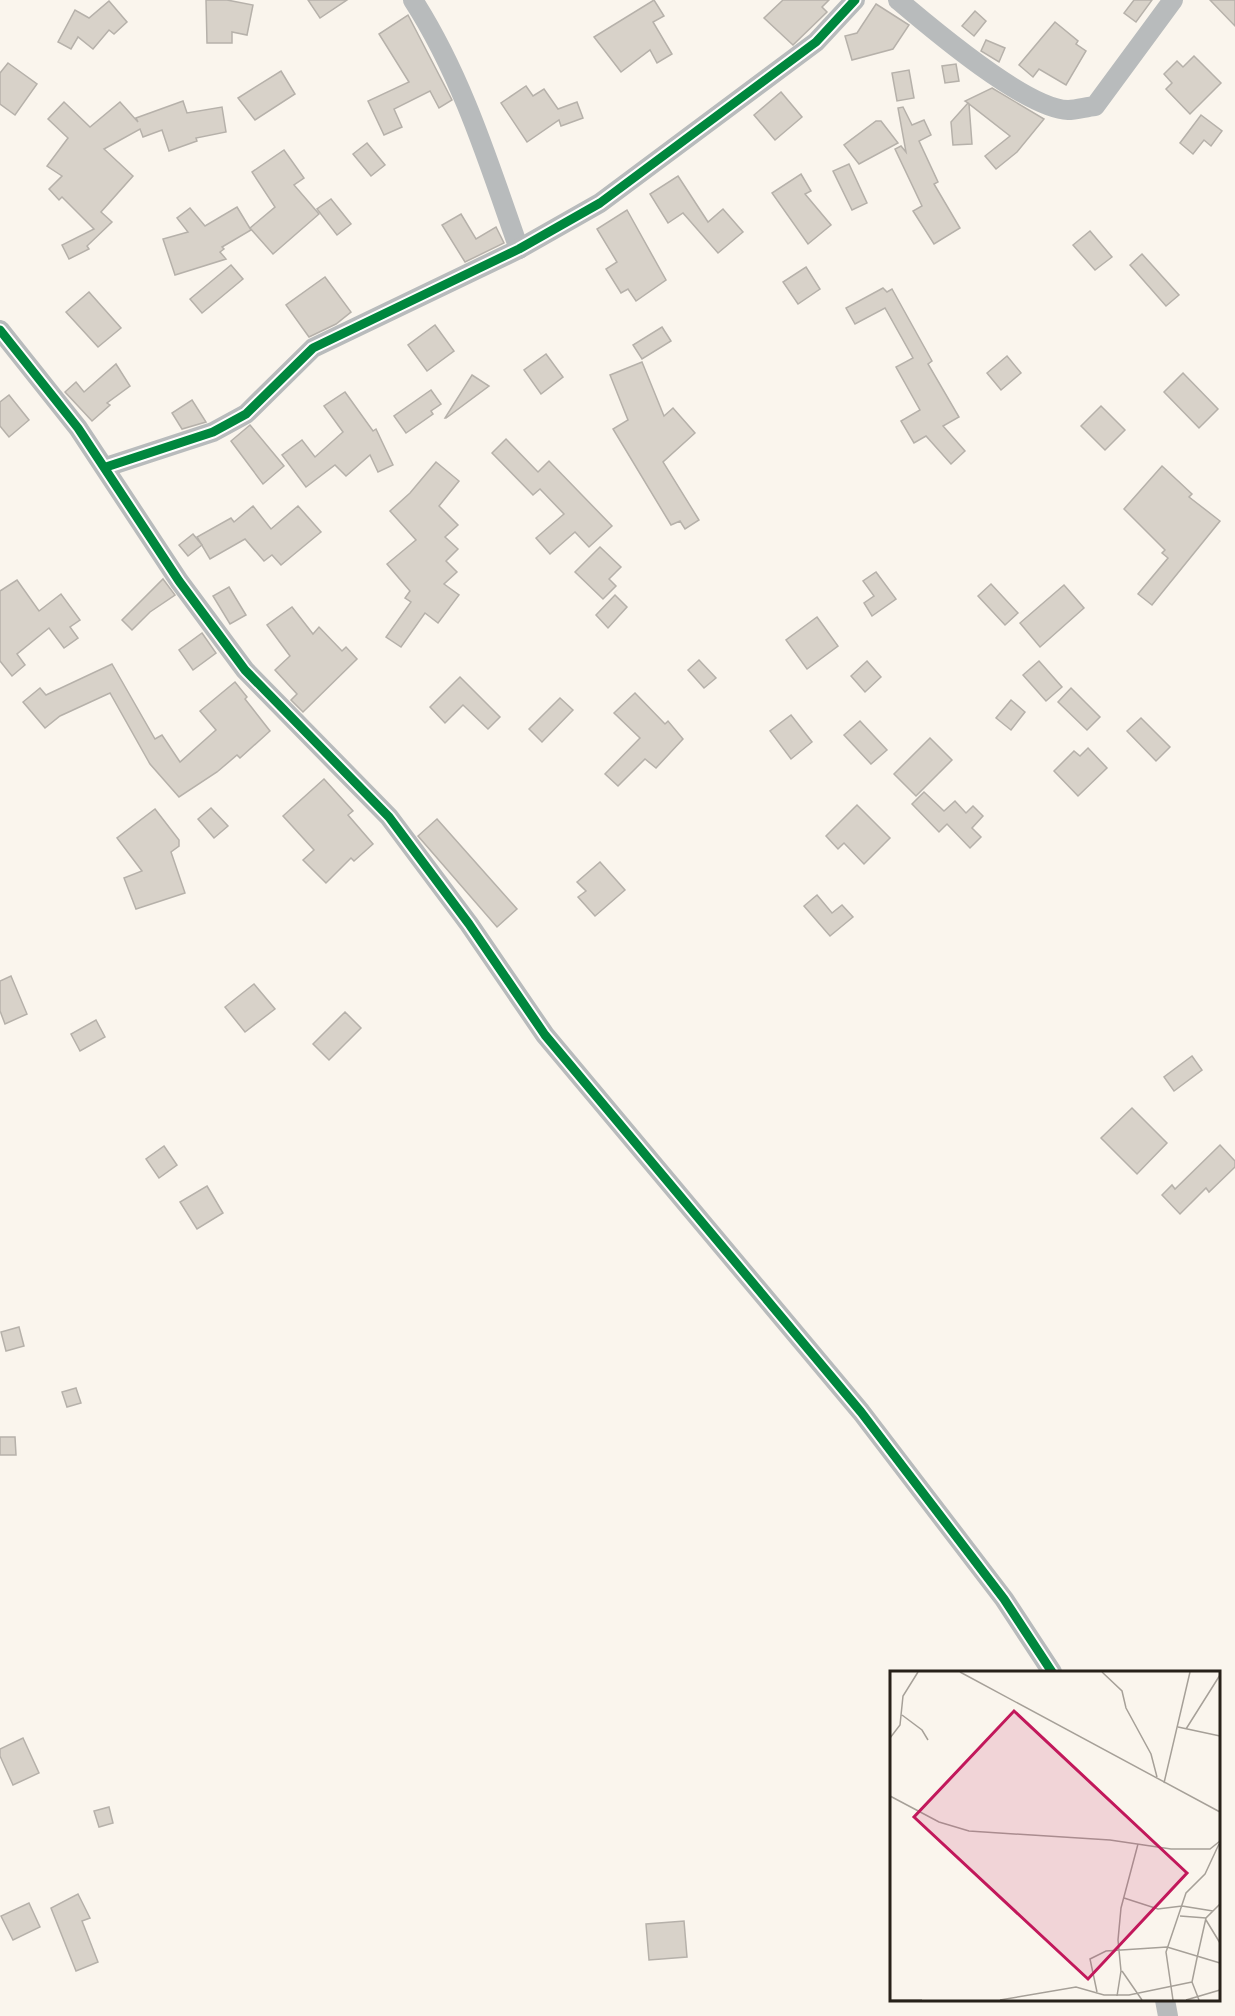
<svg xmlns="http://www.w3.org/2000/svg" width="1235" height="2016" font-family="'Titillium Web',sans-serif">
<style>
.building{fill:#d8d2c9;stroke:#b6b1aa;stroke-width:1.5}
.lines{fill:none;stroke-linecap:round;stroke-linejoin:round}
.street{stroke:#b8bbbc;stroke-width:20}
.cycleway-casing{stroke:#fff;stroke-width:13}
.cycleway{stroke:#00873e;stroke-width:9}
.inset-road{fill:none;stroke:#a6a098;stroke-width:1.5}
.view{fill:#c2185b;fill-opacity:0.15;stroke:#c2185b;stroke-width:3}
.inset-edge{fill:none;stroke:#272119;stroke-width:3}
</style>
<rect width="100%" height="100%" fill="#faf5ed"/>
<!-- building -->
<g class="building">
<polygon points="206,0 227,0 253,5 247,35 232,32 232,43 207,43"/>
<polygon points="308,0 347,0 320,18"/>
<polygon points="654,0 664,16 653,22 672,54 657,63 650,50 621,72 594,37"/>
<polygon points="783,0 829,0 822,7 827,12 793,45 764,18"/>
<polygon points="1134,0 1152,0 1136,22 1124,13"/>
<polygon points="1210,0 1235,0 1235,26"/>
<polygon points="109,1 127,22 114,34 109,30 93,49 78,37 71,49 58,42 75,10 89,18"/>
<polygon points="876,4 909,25 893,49 852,60 845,36 857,33"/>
<polygon points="975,11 986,21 974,36 962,26"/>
<polygon points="408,15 452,100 439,108 430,91 394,109 402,127 384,135 368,101 409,82 379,34"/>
<polygon points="1055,22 1078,41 1076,44 1086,51 1066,85 1039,69 1033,77 1019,65"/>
<polygon points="986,40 1005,48 999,62 981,51"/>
<polygon points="1194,56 1221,83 1190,114 1166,89 1172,83 1164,74 1177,61 1183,67"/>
<polygon points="8,63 37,84 15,115 0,104 0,73"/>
<polygon points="956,64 959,81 945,83 942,66"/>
<polygon points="909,70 914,98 897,101 892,73"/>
<polygon points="281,71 295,94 255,120 238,98"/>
<polygon points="526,86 533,96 544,89 558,109 577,102 583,118 561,126 559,120 527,142 501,103"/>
<polygon points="992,88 1044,119 1017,152 996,169 985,156 1010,136 969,104 972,144 953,145 951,122 968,103 965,101"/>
<polygon points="781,92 802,117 775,140 754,115"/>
<polygon points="183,101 187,113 222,107 226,132 196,138 197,141 169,151 162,130 143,137 140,129 104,149 133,176 101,212 112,222 87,246 89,249 69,259 62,245 94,229 62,197 59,200 49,189 62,176 47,166 68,138 48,119 64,102 90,127 120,102 138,122 136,118"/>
<polygon points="903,107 912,125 924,120 931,135 919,141 938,182 934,184 960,228 934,244 913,211 922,206 895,149 901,146 906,152 898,108"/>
<polygon points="1201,115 1222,131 1211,146 1204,140 1193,154 1180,143"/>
<polygon points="876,121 881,121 898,143 859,164 844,145"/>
<polygon points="367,143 385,165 371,176 353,154"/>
<polygon points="284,150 304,178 294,185 319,214 273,254 250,228 275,207 252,172"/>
<polygon points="849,164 867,203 852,210 833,171"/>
<polygon points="801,174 811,191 805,194 831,225 808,244 772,193"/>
<polygon points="678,176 708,222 723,209 743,232 718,253 683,213 668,223 650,194"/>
<polygon points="331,199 351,224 337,235 317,209"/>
<polygon points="237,207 251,230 222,247 224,249 220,252 226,259 175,275 163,239 188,232 177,218 190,208 205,226"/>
<polygon points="627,210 666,280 636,301 628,289 621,293 606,269 617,262 597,229"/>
<polygon points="461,214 476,239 496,227 504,243 465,262 442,225"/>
<polygon points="1090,231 1112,257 1095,270 1073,245"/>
<polygon points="1142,254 1179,295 1166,306 1130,265"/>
<polygon points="231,265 243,279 202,313 190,299"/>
<polygon points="806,267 820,289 798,304 783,282"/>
<polygon points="325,277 351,312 336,324 309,337 286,305"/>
<polygon points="883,288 887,292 892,289 932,361 928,364 959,417 943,426 965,451 951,464 926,436 914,443 901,421 920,410 896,367 913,358 885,308 855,324 846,308"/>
<polygon points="89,292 121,328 98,347 66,312"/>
<polygon points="435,325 454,351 427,371 408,345"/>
<polygon points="662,327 671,341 642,359 633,345"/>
<polygon points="546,354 563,377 541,394 524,370"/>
<polygon points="1007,356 1021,373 1001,390 987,373"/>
<polygon points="642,362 664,416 673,408 695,433 663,462 699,520 685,529 680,521 671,525 613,429 628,420 610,375"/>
<polygon points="116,364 130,386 107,403 110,405 92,421 65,392 76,382 84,392"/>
<polygon points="1183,373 1218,409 1199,428 1164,392"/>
<polygon points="472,375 489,386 446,418 445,418"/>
<polygon points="431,390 441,404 431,411 433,414 406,433 394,416"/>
<polygon points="345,392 373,431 376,429 393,465 378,472 370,455 346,476 335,465 306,487 282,455 302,440 315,457 343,432 324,406"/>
<polygon points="9,395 29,420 9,437 0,426 0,402"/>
<polygon points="192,400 206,422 182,429 172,413"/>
<polygon points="1101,406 1125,430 1105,450 1081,426"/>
<polygon points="250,425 284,466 263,484 231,441"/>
<polygon points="506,439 538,472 549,461 612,526 589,547 575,532 550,554 536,538 564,514 540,489 533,495 492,453"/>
<polygon points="436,462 459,481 439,506 458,525 445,537 458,549 446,561 457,572 444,584 459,595 438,623 425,613 401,647 386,637 411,602 405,598 410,591 387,564 416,540 390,511 410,493"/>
<polygon points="1162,466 1192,494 1189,497 1220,521 1152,605 1138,594 1168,558 1162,553 1165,550 1124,509"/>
<polygon points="253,506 271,529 298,506 321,532 281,565 272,555 264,561 245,539 210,559 197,537 231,518 234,522"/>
<polygon points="193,534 202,545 188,556 179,545"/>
<polygon points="600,547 621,567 609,579 616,586 603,599 575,572"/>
<polygon points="876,572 896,599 872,616 864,603 874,596 863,581"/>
<polygon points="163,579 175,595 150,612 132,630 122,620"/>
<polygon points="17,580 39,611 61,594 80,620 70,627 78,638 64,648 49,628 17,654 25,665 12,676 0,661 0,591"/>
<polygon points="991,584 1018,613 1005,625 978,596"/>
<polygon points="1064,585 1084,608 1040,647 1020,623"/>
<polygon points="229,587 246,615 230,624 213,596"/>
<polygon points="615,595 627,607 608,628 596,615"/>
<polygon points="292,607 313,634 319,627 342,651 346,647 357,659 303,712 291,700 297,694 275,670 290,656 267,625"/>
<polygon points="817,617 838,646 807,669 786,640"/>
<polygon points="202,633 216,653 193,670 179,650"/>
<polygon points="699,660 716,678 704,688 688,670"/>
<polygon points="867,661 881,677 865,692 851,676"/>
<polygon points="1039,661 1062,687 1046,701 1023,675"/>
<polygon points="112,664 155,739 162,735 180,762 216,730 200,711 235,682 247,697 245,699 270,731 240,758 237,755 217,772 179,797 150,764 110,693 60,716 45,728 23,702 40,688 46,695"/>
<polygon points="460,677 500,717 488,729 463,705 445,723 430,707"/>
<polygon points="1071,688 1100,717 1087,730 1058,702"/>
<polygon points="635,693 665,724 668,721 683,739 656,768 645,759 618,786 605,774 640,738 614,713"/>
<polygon points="560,698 573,710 542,742 529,729"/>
<polygon points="1011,700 1025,712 1011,730 996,718"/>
<polygon points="791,715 812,742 791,759 770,731"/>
<polygon points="1141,718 1170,747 1156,761 1127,731"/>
<polygon points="860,721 887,750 871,764 844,735"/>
<polygon points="930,738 952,760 916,796 894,774"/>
<polygon points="1088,748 1107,768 1078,796 1054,771 1074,751 1080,756"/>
<polygon points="324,779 353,811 348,815 373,844 354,861 351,858 326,883 303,860 314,850 283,816"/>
<polygon points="924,792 944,811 955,801 966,813 973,806 983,816 972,828 981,837 970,848 947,824 939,832 912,804"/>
<polygon points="857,805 890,838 864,864 844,843 838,849 826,836"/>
<polygon points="211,808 228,826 214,838 198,819"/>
<polygon points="155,809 179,840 179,846 171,852 185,893 136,909 124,878 142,871 117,838"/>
<polygon points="437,819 517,909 497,927 418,836"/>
<polygon points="600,862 625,890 595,916 578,897 586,891 577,882"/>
<polygon points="817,895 832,913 842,905 853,917 830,936 804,906"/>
<polygon points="11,976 27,1014 5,1024 0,1011 0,981"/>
<polygon points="254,984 275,1009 245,1032 225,1007"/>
<polygon points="345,1012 361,1028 329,1060 313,1044"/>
<polygon points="96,1020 105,1037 80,1051 71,1034"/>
<polygon points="1192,1056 1202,1070 1174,1091 1164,1077"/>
<polygon points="1132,1108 1167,1143 1137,1174 1101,1138"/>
<polygon points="1220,1145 1235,1161 1235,1167 1209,1192 1206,1188 1180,1214 1162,1195 1172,1185 1175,1189"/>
<polygon points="164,1146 177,1165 159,1178 146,1159"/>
<polygon points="207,1186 223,1213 197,1229 180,1202"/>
<polygon points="19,1327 24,1346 6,1351 1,1332"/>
<polygon points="76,1388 81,1403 67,1407 62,1392"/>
<polygon points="0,1437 15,1437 16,1455 0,1455"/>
<polygon points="23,1738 39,1773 13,1785 0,1756 0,1749"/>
<polygon points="109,1807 113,1823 99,1827 94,1811"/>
<polygon points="78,1894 90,1918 82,1921 98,1962 76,1971 51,1908"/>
<polygon points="29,1903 40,1927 13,1940 1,1916"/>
<polygon points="684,1921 687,1957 649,1960 646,1924"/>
</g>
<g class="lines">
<!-- street -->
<g class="street">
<path d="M413 0C462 76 489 164 519 249"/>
<path d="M898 0C931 28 1026 109 1068 110 1076 110 1086 107 1095 106L1173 0"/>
<polyline points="0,330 78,428 179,581 245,670 389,817 469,924 545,1035 861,1412 1004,1599 1052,1672"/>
<polyline points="106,467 213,432 246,414 313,348 519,249 600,203 816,42 855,0"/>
<polyline points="1165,2000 1168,2016"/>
</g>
<defs>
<g id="cycleway">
<polyline points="0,330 78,428 179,581 245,670 389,817 469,924 545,1035 861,1412 1004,1599 1052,1672"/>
<polyline points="106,467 213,432 246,414 313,348 519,249 600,203 816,42 855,0"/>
</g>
</defs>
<!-- cycleway casing -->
<use href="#cycleway" class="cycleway-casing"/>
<!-- cycleway -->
<use href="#cycleway" class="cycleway"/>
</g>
<!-- overview -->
<g transform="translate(890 1671)">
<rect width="330" height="330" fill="#faf5ed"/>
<path class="inset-road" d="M70 1 330 141M212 1 232 20 236 37 261 83 267 106M12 44 32 59 38 69M288 56 330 65M296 58 330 4M0 67 10 54 13 25 28 1M274 112 300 1M0 125 49 151 79 160 220 169 281 178H320L330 170M234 227 268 238 292 235 323 240M290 245 316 247M316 249 330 272M232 300 252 329M207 321 200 288 216 280 277 276 330 292M227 325 231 300 228 269 231 237 248 173M0 329H32M110 329 186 316 214 324H239L302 311M283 329 276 281 296 222 315 203 329 173M296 329 330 319M309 329 302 311 307 287 316 247 330 233"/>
<path class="view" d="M124 40 297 202 198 308 24 146Z"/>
<rect width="330" height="330" class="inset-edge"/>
</g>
</svg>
